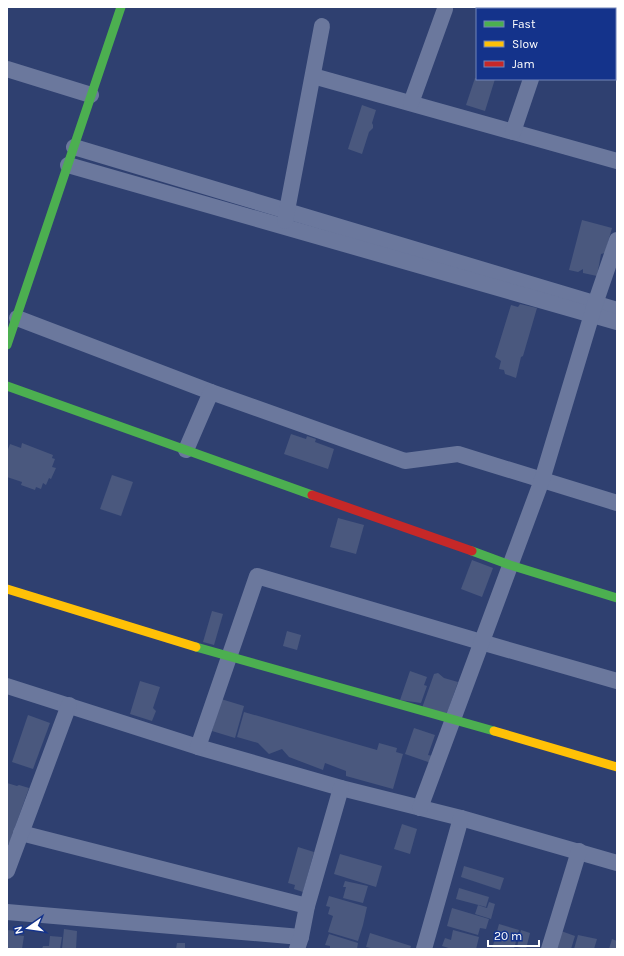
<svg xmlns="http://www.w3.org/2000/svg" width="624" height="956" font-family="Karla,sans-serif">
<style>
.building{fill:#4a587e}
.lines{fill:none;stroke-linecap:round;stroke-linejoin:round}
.street{stroke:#6b789d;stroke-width:16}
.fast{stroke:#4caf50;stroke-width:9}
.slow{stroke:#ffc107;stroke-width:9}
.jam{stroke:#c62828;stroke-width:9}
</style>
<rect width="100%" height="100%" fill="#2f4070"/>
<!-- building -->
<g class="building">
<polygon points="475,78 483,80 483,79 495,79 485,111 466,105"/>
<polygon points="362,105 376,110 372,123 373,125 373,128 369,132 362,154 348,149"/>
<polygon points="582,220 612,228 605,253 601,254 597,276 583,273 583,269 578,272 569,270"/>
<polygon points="520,304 537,308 523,356 521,357 516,378 505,374 504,370 499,369 501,361 495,357 511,305 518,307"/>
<polygon points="291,434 306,439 307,436 316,439 315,442 334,449 328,469 284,454"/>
<polygon points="22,443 53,455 52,458 55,459 52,467 56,468 51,479 49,478 46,485 43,483 41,489 36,487 35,490 21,485 22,482 7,477 7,452 10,444 21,448"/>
<polygon points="112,475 133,482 121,516 100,509"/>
<polygon points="338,518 364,525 356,554 330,547"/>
<polygon points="472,560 493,568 482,597 461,589"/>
<polygon points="212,611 223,614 214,645 203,642"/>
<polygon points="287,631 301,635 297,650 283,646"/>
<polygon points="410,671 427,677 424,685 427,686 421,703 400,700"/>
<polygon points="438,673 444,678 458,682 446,716 422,708 434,674"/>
<polygon points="140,681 160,687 153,708 156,711 152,721 130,714"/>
<polygon points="221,699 244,706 235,738 212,731"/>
<polygon points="244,712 377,750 379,743 397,748 396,752 403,754 393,789 346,776 346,771 325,763 323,770 289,757 282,749 269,754 258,743 237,737"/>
<polygon points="28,715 50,723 33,769 12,762"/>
<polygon points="414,728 435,735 428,755 433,756 431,763 405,754"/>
<polygon points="7,783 17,786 19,785 29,788 9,844 7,843"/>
<polygon points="402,824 417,829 410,854 394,849"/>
<polygon points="298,847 314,852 303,892 294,889 295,885 288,883"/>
<polygon points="340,854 382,866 376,887 334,874"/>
<polygon points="464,866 504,878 500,890 461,877"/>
<polygon points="345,881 368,886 363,903 343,898 346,887 343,887"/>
<polygon points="459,888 489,897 486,907 456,899"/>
<polygon points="329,896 367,907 363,925 344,920 363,925 358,941 328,932 333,916 328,914 330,907 326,906"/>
<polygon points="489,902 495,904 491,919 475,914 478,905 487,908"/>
<polygon points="452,908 489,919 486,929 480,928 478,935 447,926"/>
<polygon points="499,924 519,930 514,949 492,949"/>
<polygon points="64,929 77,931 76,949 62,949"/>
<polygon points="7,930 16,931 15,935 24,936 22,949 7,949"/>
<polygon points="453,930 479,937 476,949 452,949 442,946 445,938 451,940"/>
<polygon points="521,930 530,933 526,949 517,947"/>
<polygon points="561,931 575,936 571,949 556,949"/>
<polygon points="370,933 411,946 410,949 375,949 366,947"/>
<polygon points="329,934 358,943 357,949 330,949 330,946 325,945"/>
<polygon points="578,935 597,939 594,949 574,949"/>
<polygon points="50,936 62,937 60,949 42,949 43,946 49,946"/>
<polygon points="612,939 617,941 617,949 609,949"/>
<polygon points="177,943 185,943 185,949 176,949"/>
</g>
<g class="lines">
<!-- street -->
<g class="street">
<polyline points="7,69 91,95"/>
<polyline points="313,76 617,161"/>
<polyline points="411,103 445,9"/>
<polyline points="513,132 531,79"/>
<polyline points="74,147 617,310"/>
<polyline points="68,165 617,322"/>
<polyline points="285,221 322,26"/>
<polyline points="17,318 211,392"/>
<polyline points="186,450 211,392 405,461 458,454 617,503"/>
<polyline points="7,686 198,747 341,788 461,818 617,863"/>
<polyline points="198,747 257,576 481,642 617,681"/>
<polyline points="420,808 542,480 595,304 617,240"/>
<polyline points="21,833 307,906"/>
<polyline points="7,871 69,705"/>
<polyline points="7,912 301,937"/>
<polyline points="297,949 301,937 307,906 341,788"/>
<polyline points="424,949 461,818"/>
<polyline points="549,949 579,851"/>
</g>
<!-- fast -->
<g class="fast">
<polyline points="7,345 121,7"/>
<polyline points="7,386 312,495"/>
<polyline points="472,551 510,565 617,598"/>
<polyline points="196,647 494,731"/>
</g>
<!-- slow -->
<g class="slow">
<polyline points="7,589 196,647"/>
<polyline points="494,731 617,767"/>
</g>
<!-- jam -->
<polyline class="jam" points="312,495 472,551"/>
</g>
<!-- border -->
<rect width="624" height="956" fill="none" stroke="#ffffff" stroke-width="16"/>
<!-- legend -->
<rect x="476" y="8" width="140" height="72" fill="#14338b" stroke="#7285b9"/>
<rect x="484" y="21" width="20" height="6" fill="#4caf50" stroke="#7285b9"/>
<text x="512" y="28" font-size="12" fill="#ffffff">Fast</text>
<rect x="484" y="41" width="20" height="6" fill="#ffc107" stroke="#7285b9"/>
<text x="512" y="48" font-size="12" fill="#ffffff">Slow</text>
<rect x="484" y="61" width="20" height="6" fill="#c62828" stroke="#7285b9"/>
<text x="512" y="68" font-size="12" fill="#ffffff">Jam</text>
<!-- north arrow -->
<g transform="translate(28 928) rotate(257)" stroke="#14338b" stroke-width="3" paint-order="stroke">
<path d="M0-3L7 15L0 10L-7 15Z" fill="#ffffff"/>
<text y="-6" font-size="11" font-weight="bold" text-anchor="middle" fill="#ffffff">N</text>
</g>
<!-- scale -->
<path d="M488 940v6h51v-6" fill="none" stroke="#ffffff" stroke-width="2"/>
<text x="494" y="940" font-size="12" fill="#ffffff" stroke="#14338b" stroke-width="3" paint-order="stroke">20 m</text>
</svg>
